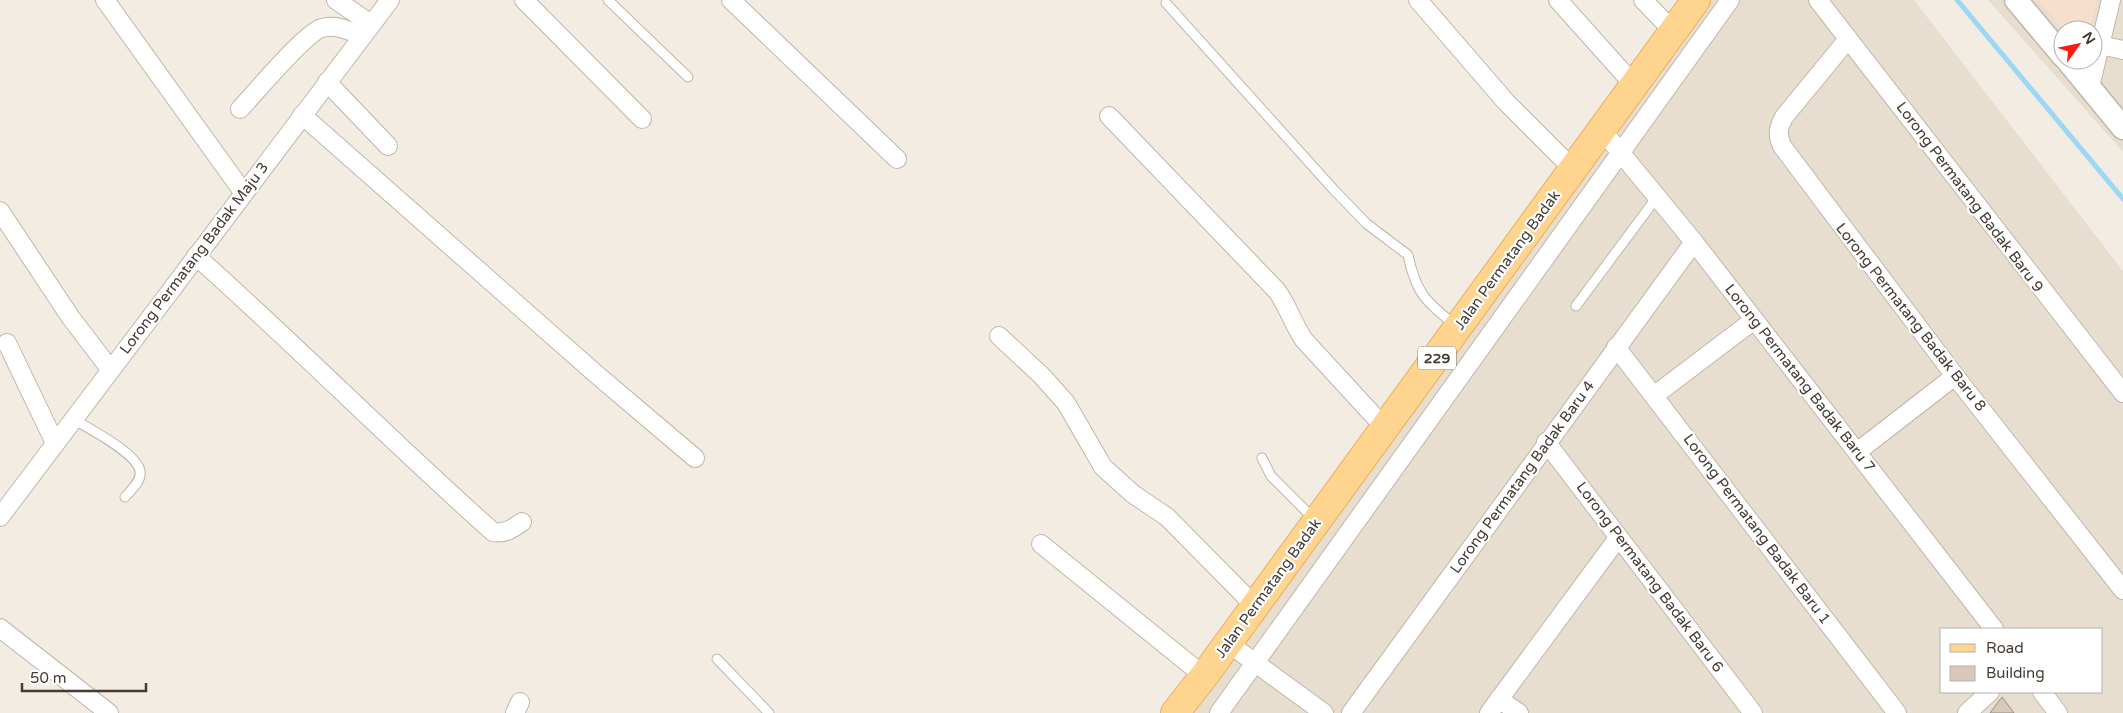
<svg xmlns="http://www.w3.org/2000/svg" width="2123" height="713" font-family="'Varela Round',sans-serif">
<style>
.residential{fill:#e7ded0;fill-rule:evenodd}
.commercial{fill:#f6e0cc}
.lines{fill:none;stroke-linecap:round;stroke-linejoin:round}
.stream{stroke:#9bd8f4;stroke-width:5}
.building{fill:#d8c9bb;stroke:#978d83}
.service-casing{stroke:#c1b6a8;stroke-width:11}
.minor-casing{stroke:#c1b6a8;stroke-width:20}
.tertiary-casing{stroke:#c1b6a8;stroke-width:25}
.primary-casing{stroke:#eab05a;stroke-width:30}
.service{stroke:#fff;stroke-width:9}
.minor{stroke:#fff;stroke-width:18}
.tertiary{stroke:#fff;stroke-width:22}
.primary{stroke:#ffd48f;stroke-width:28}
.labels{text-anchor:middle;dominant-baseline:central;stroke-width:4.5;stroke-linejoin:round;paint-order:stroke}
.shield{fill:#fff;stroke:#7c7670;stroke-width:1}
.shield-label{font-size:14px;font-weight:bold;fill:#443c33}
.street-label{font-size:15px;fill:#443c33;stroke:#fff}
</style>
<rect width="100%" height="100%" fill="#f2ece3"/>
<!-- residential -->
<g class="residential">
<path d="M1702 0H1914L2123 271V713H1169ZM1942 629H2102V692H1942Z"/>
<path d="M1988 0H2123V152ZM2063 30H2093V60H2063Z"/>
</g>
<!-- commercial -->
<polygon class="commercial" points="2038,0 2097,0 2089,30 2064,30"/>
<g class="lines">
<!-- stream -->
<polyline class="stream" points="1957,0 2123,199"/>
</g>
<!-- building -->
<polygon class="building" points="2002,697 2014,713 1990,713"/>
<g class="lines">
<defs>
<g id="service">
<polyline points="608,0 688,77"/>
<path d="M1166 3 1334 190 1367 224 1408 255C1416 293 1425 301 1455 325"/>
<polyline points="1576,306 1657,197"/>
<path d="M73 419C88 428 137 453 140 471 142 481 131 490 125 497"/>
<polyline points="1262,458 1271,476 1315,520"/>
<polyline points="717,659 769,713"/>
</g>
<g id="minor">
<polyline points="105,0 243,192"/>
<polyline points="336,0 371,24"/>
<polyline points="524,0 642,119"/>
<polyline points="731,0 897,159"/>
<polyline points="1418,0 1506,102 1573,169"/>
<polyline points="1558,0 1634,85"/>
<polyline points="1643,0 1673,31"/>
<polyline points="1818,0 2123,393"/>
<path d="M1848 39 1784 117C1778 128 1777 135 1782 146L1955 376 2123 590"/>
<polyline points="2100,45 2123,50"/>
<polyline points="327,82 388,146"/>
<polyline points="2090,87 2111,0"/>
<path d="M240 109C255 93 306 32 322 28 336 24 350 31 363 36"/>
<polyline points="302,115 596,374 695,458"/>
<path d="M1109 116 1277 291C1288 306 1293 324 1304 340L1385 428"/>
<polyline points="1602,130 1694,242 1994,629"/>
<polyline points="0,211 71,318 110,369"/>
<path d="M196 256C297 346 392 442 493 532 505 534 512 529 522 522"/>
<polyline points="999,336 1042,376 1066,403 1103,467 1133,494 1167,517 1255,606"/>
<polyline points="7,343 55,443"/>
<polyline points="1616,347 1897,713"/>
<polyline points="1655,395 1754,320"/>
<polyline points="1546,442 1753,713"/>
<polyline points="1857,452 1955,376"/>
<polyline points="0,517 390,0"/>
<polyline points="1041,544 1204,676"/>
<polyline points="0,628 109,713"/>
<polyline points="1228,643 1324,713"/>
<polyline points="2042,692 2058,713"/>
<polyline points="1499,699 1519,713"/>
<polyline points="515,713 520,702"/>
<polyline points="1219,713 1730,0"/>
<polyline points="1351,713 1694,242"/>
<polyline points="1489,713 1618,538"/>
<polyline points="1967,713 1990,692"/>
</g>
<g id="tertiary">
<polyline points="2016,0 2063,56"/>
<polyline points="2067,60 2123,128"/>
</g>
<polyline id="primary" points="1175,713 1204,676 1696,0"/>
</defs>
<!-- service casing -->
<use href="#service" class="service-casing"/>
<!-- minor casing -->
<use href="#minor" class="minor-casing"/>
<!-- tertiary casing -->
<use href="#tertiary" class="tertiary-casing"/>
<!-- primary casing -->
<use href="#primary" class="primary-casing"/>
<!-- service -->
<use href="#service" class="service"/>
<!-- minor -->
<use href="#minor" class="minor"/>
<!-- tertiary -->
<use href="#tertiary" class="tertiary"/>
<!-- primary -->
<use href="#primary" class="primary"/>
</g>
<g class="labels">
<!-- shield labels -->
<rect class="shield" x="1418" y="346.5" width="38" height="23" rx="4"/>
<g class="shield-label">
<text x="1437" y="358">229</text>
</g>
<!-- street labels -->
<g class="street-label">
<text transform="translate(1970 197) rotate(53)">Lorong Permatang Badak Baru 9</text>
<text transform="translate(194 258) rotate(-53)">Lorong Permatang Badak Maju 3</text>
<text transform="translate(1507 260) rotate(-54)">Jalan Permatang Badak</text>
<text transform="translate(1911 317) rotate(52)">Lorong Permatang Badak Baru 8</text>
<text transform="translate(1800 378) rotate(52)">Lorong Permatang Badak Baru 7</text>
<text transform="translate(1522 477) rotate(-54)">Lorong Permatang Badak Baru 4</text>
<text transform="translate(1757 529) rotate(53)">Lorong Permatang Badak Baru 1</text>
<text transform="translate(1650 577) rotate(53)">Lorong Permatang Badak Baru 6</text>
<text transform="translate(1268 588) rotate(-54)">Jalan Permatang Badak</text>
</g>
</g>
<!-- legend -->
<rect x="1940" y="628" width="162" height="65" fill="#ffffff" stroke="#b4b1ad"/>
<rect x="1950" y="644" width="25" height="8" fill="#ffd48f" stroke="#b4b1ad"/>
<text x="1986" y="653" font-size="15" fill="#443c33">Road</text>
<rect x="1950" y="666" width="25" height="15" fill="#d8c9bb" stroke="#b4b1ad"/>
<text x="1986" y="678" font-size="15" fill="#443c33">Building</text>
<!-- north arrow -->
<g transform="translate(2078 45) rotate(57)"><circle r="24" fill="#ffffff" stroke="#b4b1ad"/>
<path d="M0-4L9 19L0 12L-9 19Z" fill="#ff1a0d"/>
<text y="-8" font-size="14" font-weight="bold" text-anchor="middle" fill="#443c33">N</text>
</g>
<!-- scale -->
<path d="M22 683v8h124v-8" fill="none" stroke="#443c33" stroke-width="2.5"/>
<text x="30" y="683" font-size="15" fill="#443c33" stroke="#ffffff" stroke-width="4" paint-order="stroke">50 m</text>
</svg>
